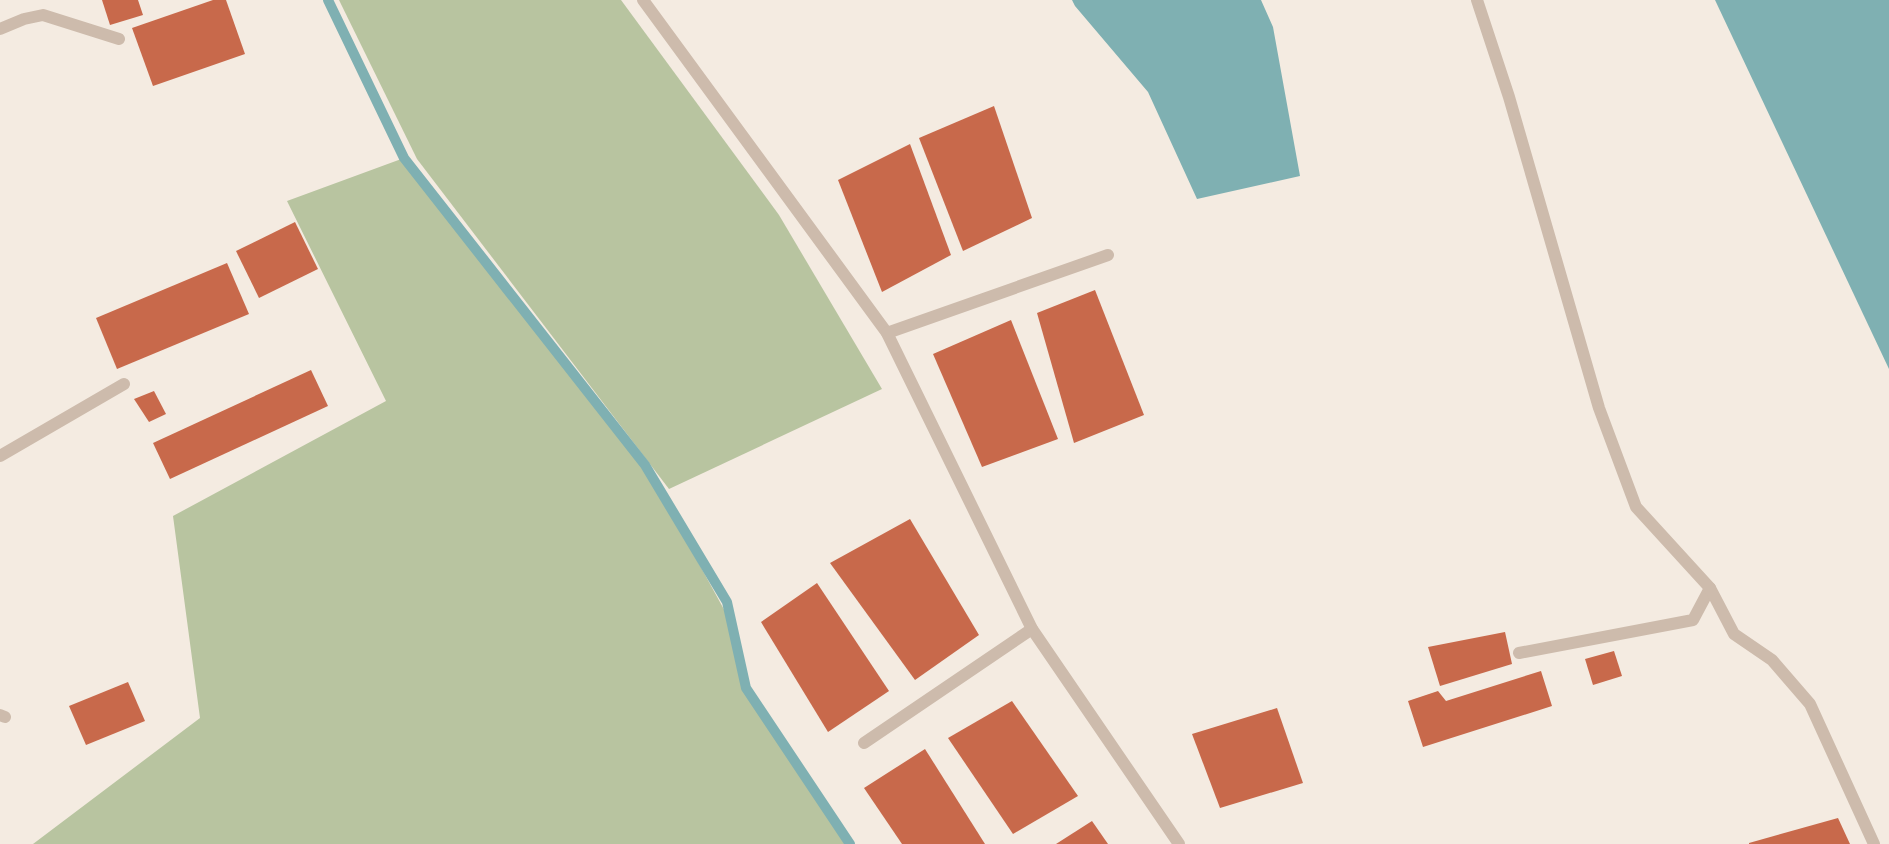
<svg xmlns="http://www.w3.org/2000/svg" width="1889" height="844" font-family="'Varela Round',sans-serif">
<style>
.green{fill:#b8c4a0}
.water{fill:#7fb0b2}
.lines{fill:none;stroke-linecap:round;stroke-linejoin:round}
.stream{stroke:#7fb0b2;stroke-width:10}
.building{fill:#c8694b}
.service{stroke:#cdbbac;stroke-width:12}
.minor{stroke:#cdbbac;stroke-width:12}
</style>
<rect width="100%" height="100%" fill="#f4ebe1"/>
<!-- green -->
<g class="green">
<polygon points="339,0 621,0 779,215 882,389 669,489 417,159"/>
<polygon points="404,158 645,465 733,626 746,688 850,844 33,844 200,718 173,516 386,401 287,201"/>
</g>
<!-- water -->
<g class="water">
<polygon points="1072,0 1261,0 1273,27 1300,176 1197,199 1148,92 1075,6"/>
<polygon points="1715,0 1889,0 1889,369"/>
</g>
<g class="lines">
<!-- stream -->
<polyline class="stream" points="328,0 404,158 645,465 727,602 746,688 850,844"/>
</g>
<!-- building -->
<g class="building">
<polygon points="102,0 138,0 143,15 110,25"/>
<polygon points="213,0 226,0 245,54 153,86 132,28"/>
<polygon points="994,106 1032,218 963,251 919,138"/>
<polygon points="910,144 951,255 882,292 838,180"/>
<polygon points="295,222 318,269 259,298 236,251"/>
<polygon points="227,263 249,314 117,369 96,318"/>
<polygon points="1095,290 1144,415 1074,443 1037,313"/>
<polygon points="1011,320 1058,439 982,467 933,354"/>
<polygon points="311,370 328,406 170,479 153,443"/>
<polygon points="154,391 166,414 149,422 134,399"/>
<polygon points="910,519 979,635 915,680 830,563"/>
<polygon points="817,583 889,691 828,732 761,622"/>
<polygon points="1505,632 1512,664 1440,686 1428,647"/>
<polygon points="1614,651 1622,676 1593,685 1585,659"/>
<polygon points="1541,671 1552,706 1423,747 1408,701 1438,691 1446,701"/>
<polygon points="128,682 145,721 86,745 69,706"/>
<polygon points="1012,701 1078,796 1013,834 948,738"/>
<polygon points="1277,708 1303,783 1220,808 1192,734"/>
<polygon points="925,749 985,844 902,844 864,788"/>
<polygon points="1838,818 1850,844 1749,844 1749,843"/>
<polygon points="1092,821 1108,844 1056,844"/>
</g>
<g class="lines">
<!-- service -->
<g class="service">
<polyline points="0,29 24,19 43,15 119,39"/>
<polyline points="0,456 124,384"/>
<polyline points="1519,653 1693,620 1710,588"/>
<polyline points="0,715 5,717"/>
</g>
<!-- minor -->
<g class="minor">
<polyline points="643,0 887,333 1032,629 1179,844"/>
<polyline points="1477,0 1509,97 1599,408 1636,507 1710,588 1734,634 1772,660 1810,704 1874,844"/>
<polyline points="887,333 1108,255"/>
<polyline points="864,743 1032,629"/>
</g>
</g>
</svg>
